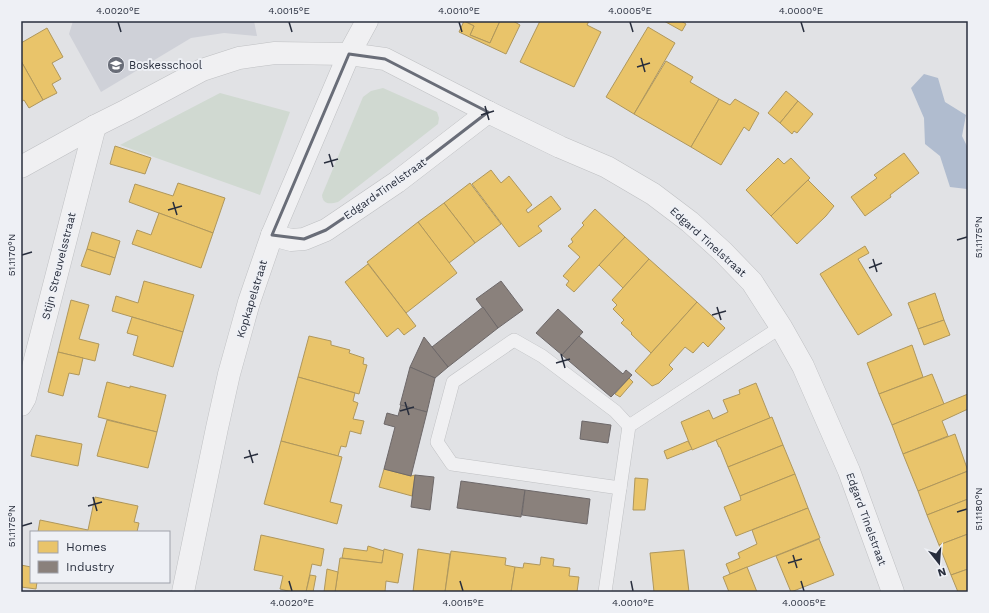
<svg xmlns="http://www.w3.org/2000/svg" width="989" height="613" font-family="'Work Sans',sans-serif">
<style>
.built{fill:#cfd1d8}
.green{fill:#d0d9d1}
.water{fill:#b0bccf}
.homes{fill:#e9c46a;stroke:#af975c}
.industry{fill:#8a817c;stroke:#6d6869}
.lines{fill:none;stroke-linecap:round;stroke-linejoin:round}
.lane-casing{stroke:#bfc0c3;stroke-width:14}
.street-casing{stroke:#bfc0c3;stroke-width:23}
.lane{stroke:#f0f0f2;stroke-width:13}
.street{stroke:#f0f0f2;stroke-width:22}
.marked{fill:none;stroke:#696d78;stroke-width:3;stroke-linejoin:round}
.ticks{fill:none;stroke:#282e3d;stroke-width:1.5}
.labels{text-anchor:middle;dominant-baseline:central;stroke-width:4;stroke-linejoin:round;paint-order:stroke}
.poi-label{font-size:11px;fill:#282e3d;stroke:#eef0f5;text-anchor:start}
.street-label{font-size:11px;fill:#282e3d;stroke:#eef0f5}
.neatline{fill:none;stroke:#282e3d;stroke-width:1.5}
.ticks-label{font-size:10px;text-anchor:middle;fill:#282e3d}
</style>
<rect width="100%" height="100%" fill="#e1e2e5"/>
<!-- built -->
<polygon class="built" points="73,21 254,21 257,36 224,33 191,38 101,92 69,34"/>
<!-- green -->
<g class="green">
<path d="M383 88 437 112 439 118 438 124 338 202C330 204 323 205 322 195L363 97 371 91Z"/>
<polygon points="220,93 290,112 260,195 120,145"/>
</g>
<!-- water -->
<polygon class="water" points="924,74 938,78 945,102 966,115 962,136 968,148 968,188 967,189 950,187 940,156 925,144 924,118 911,88"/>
<!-- homes -->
<g class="homes">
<polygon points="464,21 500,21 490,43 470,35 474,26"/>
<polygon points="464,21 474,26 470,35 490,43 500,21 513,21 520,25 506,54 459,32"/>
<polygon points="540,21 589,21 587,25 601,32 574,87 520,62"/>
<polygon points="664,21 681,21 686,24 682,31"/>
<polygon points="648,27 675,43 634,114 606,97"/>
<polygon points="47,28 63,57 52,63 61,79 52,84 57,93 43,100 21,61 21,43"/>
<polygon points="21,61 43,100 29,108 24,100 21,102"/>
<polygon points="666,61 693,77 690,82 719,99 691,147 634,114"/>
<polygon points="786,91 798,101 780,123 768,113"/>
<polygon points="719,99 730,105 735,99 759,113 749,131 744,127 721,165 691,147"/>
<polygon points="798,101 813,114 797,133 794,131 792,134 780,123"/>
<polygon points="115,146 151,158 145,174 110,164"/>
<polygon points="904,153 919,173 890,195 891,197 865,216 851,197 877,178 874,175"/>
<polygon points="778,158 784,164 791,158 810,178 771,216 746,190"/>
<polygon points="491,170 501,183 509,176 532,205 526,210 528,213 551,196 561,209 538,226 542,231 519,247 472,184"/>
<polygon points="808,180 834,206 826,216 797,244 771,216"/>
<polygon points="178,183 225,198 213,233 129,202 135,184 173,196"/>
<polygon points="470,183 501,224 475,243 444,203"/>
<polygon points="444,203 475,243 449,263 418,222"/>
<polygon points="595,209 625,237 574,292 566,285 569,281 563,276 580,257 568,246 573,242 571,239 584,225 582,223"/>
<polygon points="159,213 213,233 201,268 132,244 137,230 151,235"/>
<polygon points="418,222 457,273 406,313 367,262"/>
<polygon points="92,232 120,241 115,258 87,249"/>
<polygon points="625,237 649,259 623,288 599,265"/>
<polygon points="865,246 869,253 858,259 892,315 858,335 820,274"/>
<polygon points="87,249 115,258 110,275 81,266"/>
<polygon points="649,259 697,302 651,353 631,334 632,333 621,323 624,320 613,309 617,305 612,300"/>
<polygon points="368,264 416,326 404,335 398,328 387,337 345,282"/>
<polygon points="144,281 194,295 183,332 112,311 116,296 138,303"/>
<polygon points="935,293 944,320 918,329 908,303"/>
<polygon points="71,300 89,305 79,339 99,344 95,361 58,352"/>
<polygon points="697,302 725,328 708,347 703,342 693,353 685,347 669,365 673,369 659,383 652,386 635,371"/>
<polygon points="132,317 183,332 173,367 133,355 138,336 127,333"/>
<polygon points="944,320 950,335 924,345 918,329"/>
<polygon points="309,336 331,341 331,345 350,350 349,353 364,358 363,364 367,365 359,394 298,377"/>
<polygon points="912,345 923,377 879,394 867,363"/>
<polygon points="58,352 83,358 79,375 69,373 63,396 48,392"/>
<polygon points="932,374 944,404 892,425 879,394"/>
<polygon points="298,377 355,393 353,401 358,403 353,419 364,421 361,432 361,434 350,431 346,447 341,446 338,456 281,441"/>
<polygon points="629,378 633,382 620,397 615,394"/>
<polygon points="107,382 130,388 130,386 166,395 157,432 98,417"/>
<polygon points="756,383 770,418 692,450 681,422 709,410 713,419 728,412 723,400 740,394 739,390"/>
<polygon points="968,394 968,409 942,421 948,436 903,454 892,425"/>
<polygon points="772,417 783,445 728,467 720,447 719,447 716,440"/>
<polygon points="107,420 157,432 148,468 97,456"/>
<polygon points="955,434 968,471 918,491 903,454"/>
<polygon points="36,435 82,444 78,466 31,456"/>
<polygon points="281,441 342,457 330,502 342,505 337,524 264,504"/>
<polygon points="688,441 692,449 667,459 664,451"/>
<polygon points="783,445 795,474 740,496 728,467"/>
<polygon points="384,469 411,476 415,475 412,496 379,487"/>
<polygon points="968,471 968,499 927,515 918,491"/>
<polygon points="795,474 808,508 736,536 724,507 741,500 740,496"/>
<polygon points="635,478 648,479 645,510 633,510"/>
<polygon points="95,497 138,506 134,522 139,523 137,532 38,532 40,520 88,530"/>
<polygon points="968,499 968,534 939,545 927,515"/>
<polygon points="808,508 820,538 730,574 726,564 740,558 738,553 757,544 752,530"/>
<polygon points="968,534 968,569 951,575 939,545"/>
<polygon points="261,535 324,549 321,566 312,564 306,592 292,592 280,589 283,576 254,570"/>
<polygon points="819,539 834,575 791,592 776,556"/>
<polygon points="368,546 384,551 382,563 342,558 344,548 367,551"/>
<polygon points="384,549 403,554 398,583 386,581 385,592 335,592 340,558 382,563"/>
<polygon points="418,549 450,554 445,592 413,592"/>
<polygon points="684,550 689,592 654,592 650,553"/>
<polygon points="451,551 506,558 505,565 515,567 511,592 445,592"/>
<polygon points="541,557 554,559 553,566 570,568 569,576 579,577 577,592 511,592 515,567 523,568 524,563 540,565"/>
<polygon points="21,565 31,567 31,582 37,582 36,589 21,587"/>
<polygon points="747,567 757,592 729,592 723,577"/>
<polygon points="327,569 338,572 335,592 324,592"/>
<polygon points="968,569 968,592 958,592 951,575"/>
<polygon points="310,575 316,576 313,592 306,592"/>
</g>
<!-- industry -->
<g class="industry">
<polygon points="501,281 523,310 498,328 476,299"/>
<polygon points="483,307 498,328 448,367 432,347"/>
<polygon points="558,309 583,332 562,355 536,333"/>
<polygon points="579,336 623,374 626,370 632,375 611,397 562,355"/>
<polygon points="424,337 448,367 435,378 410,367"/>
<polygon points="410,367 435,378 427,412 400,405"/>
<polygon points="401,405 427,412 411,476 384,469 395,427 384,424 387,413 398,416"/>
<polygon points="582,421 611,425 608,443 580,439"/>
<polygon points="415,475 434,477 430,510 411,507"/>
<polygon points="461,481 525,490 521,517 457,508"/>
<polygon points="525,490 590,499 587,524 522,515"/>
</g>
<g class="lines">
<defs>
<g id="lane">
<polyline points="620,488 452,464 437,442 453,382 514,340 542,356 615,411 629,426"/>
<polyline points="605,592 629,426 781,327"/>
</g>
<g id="street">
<polyline points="21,167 95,126 127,110 202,70 239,58 275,53 349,54 385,59 488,112 560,147 607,167 653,194 690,222 723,252 752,282 781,327 803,366 849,471 893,592"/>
<polyline points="272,235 291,240 304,239 326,230 397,182 488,112"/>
<polyline points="21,405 25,398 95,126"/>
<polyline points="183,592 217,428 229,374 249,302 272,235 349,54 367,21"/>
</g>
</defs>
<!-- lane casing -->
<use href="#lane" class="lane-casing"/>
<!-- street casing -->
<use href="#street" class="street-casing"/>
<!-- lane -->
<use href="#lane" class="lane"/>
<!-- street -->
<use href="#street" class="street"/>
</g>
<!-- marked area -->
<path class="marked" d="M349 54 385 59 488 112 397 182 326 230 304 239 272 235Z"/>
<!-- ticks -->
<path class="ticks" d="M118 22 121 32M289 22 292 32M459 22 462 32M630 22 633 32M801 22 804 32M641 58 645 72M637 67 650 63M485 106 489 120M481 115 494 111M329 154 333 167M324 163 338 159M173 202 177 215M168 210 182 206M957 240 967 237M22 255 32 252M873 259 877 272M869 268 882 263M717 307 721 320M712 315 726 311M561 354 565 368M556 363 570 359M405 402 409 415M400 411 414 407M249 450 253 463M244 458 258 454M93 497 97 511M88 506 102 502M957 512 967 509M22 526 32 523M793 555 797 568M788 563 802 559M289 581 292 591M460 581 463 591M631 581 633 591M801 581 804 591"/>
<!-- icons -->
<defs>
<symbol id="school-disc" viewBox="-11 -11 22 22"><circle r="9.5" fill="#696d78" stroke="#eef0f5"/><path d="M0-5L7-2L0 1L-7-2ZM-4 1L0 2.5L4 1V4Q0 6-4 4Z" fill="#fff"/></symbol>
</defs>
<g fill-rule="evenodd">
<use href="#school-disc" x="106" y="55" width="20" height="20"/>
</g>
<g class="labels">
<!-- poi labels -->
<g class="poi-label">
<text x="129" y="65">Boskesschool</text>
</g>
<!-- street labels -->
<g class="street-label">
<text transform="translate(385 189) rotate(-35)">Edgard Tinelstraat</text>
<text transform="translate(708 242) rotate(42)">Edgard Tinelstraat</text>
<text transform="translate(59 266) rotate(-76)">Stijn Streuvelsstraat</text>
<text transform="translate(252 299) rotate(-73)">Kopkapelstraat</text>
<text transform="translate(866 519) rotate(70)">Edgard Tinelstraat</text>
</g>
</g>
<!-- border -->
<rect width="989" height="613" fill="none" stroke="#eef0f5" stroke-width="44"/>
<!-- legend -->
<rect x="30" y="531" width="140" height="52" fill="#eef0f5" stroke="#9fa2ab"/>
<rect x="38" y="541" width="20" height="12" fill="#e9c46a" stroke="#9fa2ab"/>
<text x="66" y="551" font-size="12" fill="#282e3d">Homes</text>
<rect x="38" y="561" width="20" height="12" fill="#8a817c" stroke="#9fa2ab"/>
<text x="66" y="571" font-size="12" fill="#282e3d">Industry</text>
<!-- north arrow -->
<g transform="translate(939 563) rotate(163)" stroke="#eef0f5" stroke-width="3" paint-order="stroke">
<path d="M0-3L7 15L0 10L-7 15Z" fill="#282e3d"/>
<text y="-6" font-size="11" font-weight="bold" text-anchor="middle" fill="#282e3d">N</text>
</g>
<rect x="22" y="22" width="945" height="569" class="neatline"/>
<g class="ticks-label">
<text x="118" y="14">4.0020°E</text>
<text x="289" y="14">4.0015°E</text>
<text x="459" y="14">4.0010°E</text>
<text x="630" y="14">4.0005°E</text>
<text x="801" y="14">4.0000°E</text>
<text transform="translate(978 237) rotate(-90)" y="4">51.1175°N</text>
<text transform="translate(11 255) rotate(-90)" y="4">51.1170°N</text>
<text transform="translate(978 509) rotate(-90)" y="4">51.1180°N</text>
<text transform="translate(11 526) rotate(-90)" y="4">51.1175°N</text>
<text x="292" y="606">4.0020°E</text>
<text x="463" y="606">4.0015°E</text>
<text x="633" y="606">4.0010°E</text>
<text x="804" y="606">4.0005°E</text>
</g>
</svg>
